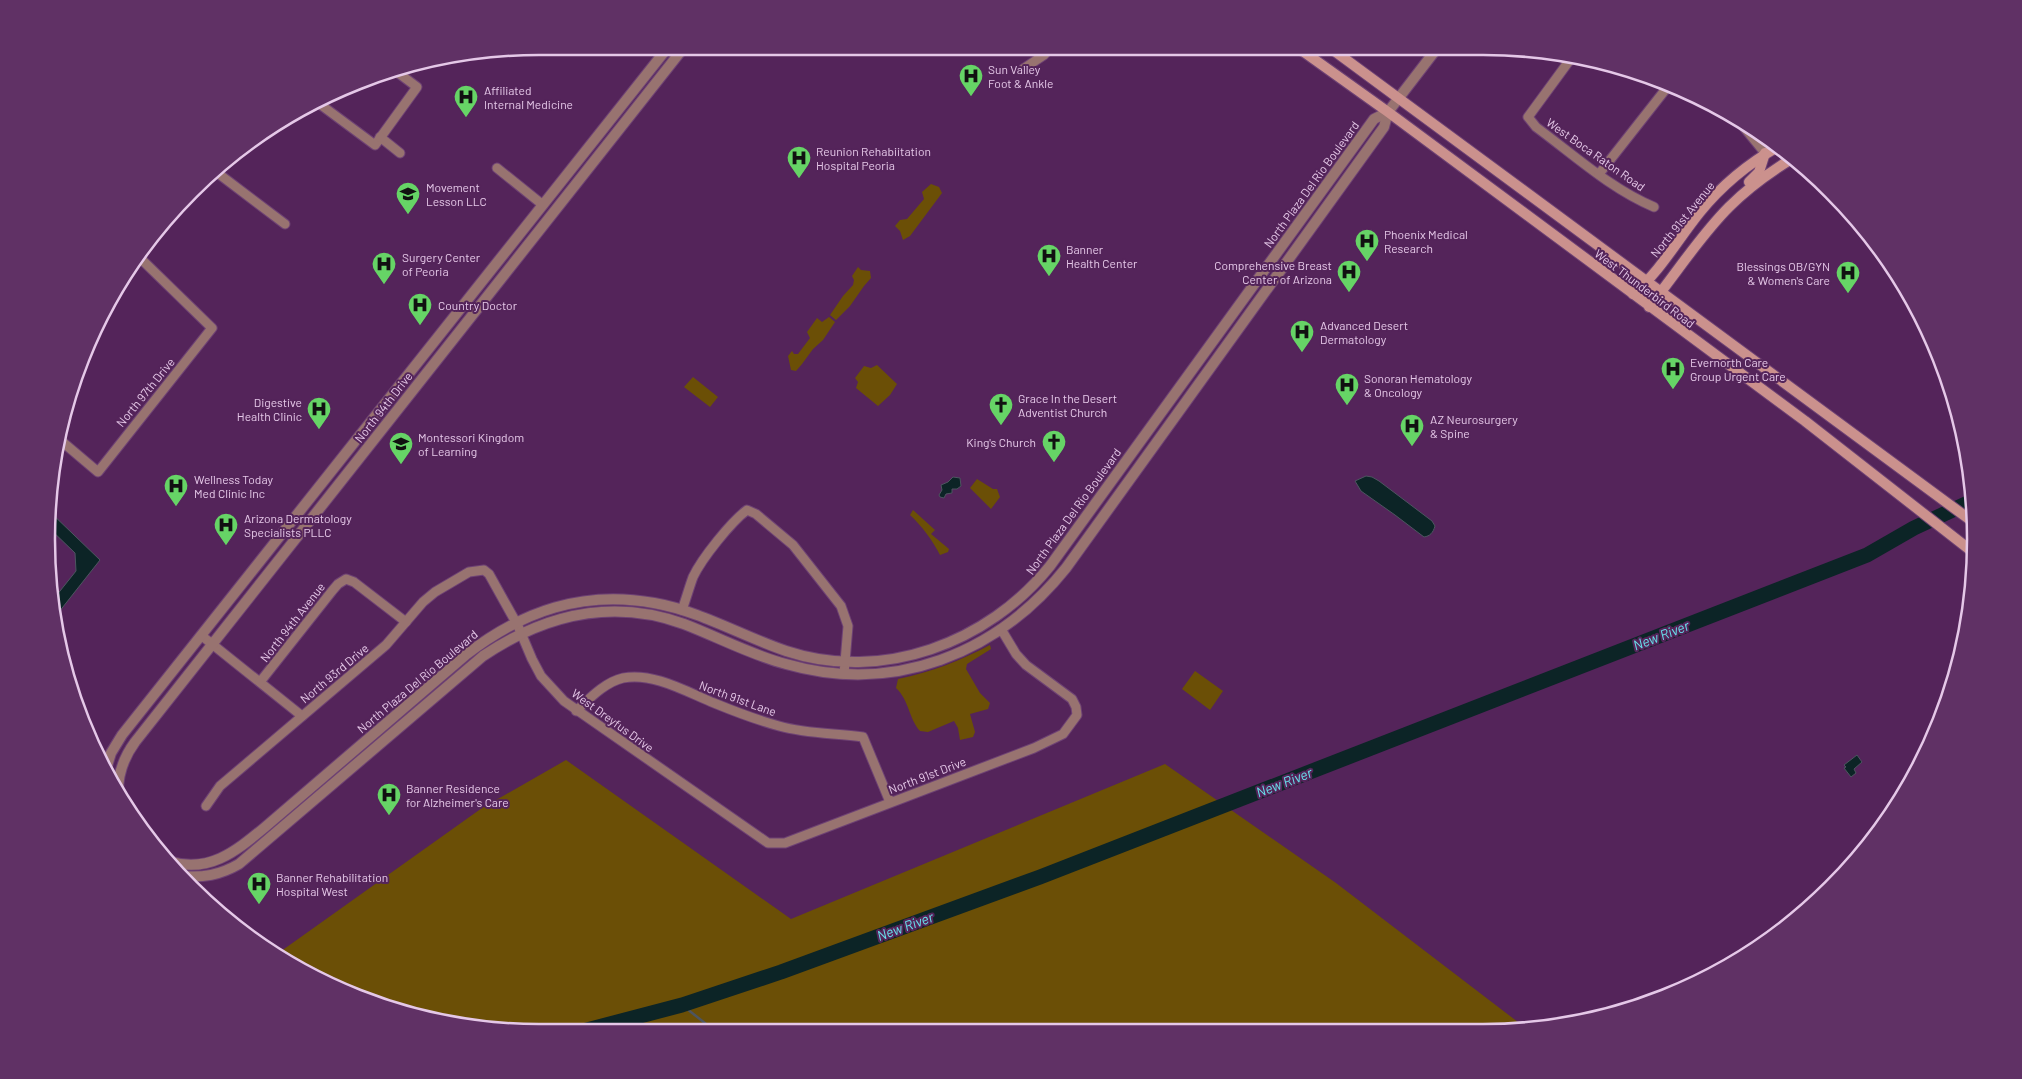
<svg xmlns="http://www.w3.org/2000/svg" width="2022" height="1079" font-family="Barlow,sans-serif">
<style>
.green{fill:#6b4f06}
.water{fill:#0c2426;stroke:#4d5560}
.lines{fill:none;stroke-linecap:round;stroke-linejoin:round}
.stream{stroke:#4d5560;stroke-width:2.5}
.river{stroke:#0c2426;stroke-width:15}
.minor-casing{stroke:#6e4274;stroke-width:11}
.tertiary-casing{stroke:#6e4274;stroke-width:12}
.secondary-casing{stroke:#6e4274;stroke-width:12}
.minor{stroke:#987370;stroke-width:9}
.tertiary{stroke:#987370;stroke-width:10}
.secondary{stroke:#cb918d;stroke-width:10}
.labels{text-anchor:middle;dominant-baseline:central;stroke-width:4;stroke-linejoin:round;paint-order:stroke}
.poi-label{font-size:12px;fill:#e5c8e8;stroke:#54245a;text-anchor:start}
.street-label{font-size:12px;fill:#e5c8e8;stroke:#54245a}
.water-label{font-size:14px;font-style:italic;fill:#68e0eb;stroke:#54245a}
.rim{fill:none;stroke:#e5c8e8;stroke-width:2.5}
</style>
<rect width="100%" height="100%" fill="#54245a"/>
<!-- green -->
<g class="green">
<polygon points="931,184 939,187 942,193 910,236 903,240 900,231 895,226 900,220 907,219 924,199 922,192"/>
<polygon points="858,267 861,270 870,271 871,278 864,286 850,306 836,320 830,315 843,296 853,285 854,280 852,276"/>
<polygon points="829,317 835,322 823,340 813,349 802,364 796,371 791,370 788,356 792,351 794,354 798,354 810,338 807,332 817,318 822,322"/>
<polygon points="877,365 897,384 890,395 878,406 856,388 858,382 855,378 864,366 871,368"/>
<polygon points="693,377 718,397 710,407 684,387"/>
<polygon points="977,479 993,489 997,489 1000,497 991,509 970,488"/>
<path d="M913 510 935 530 931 534 949 549 948 552 940 555C933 541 922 526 910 515Z"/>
<path d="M990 645 991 649 967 664 966 669 980 693 990 703 988 709 970 714 975 732 973 737 960 740 958 728 954 721 928 732 920 731C909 719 909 700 896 688L898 679C931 672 960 661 990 645Z"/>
<polygon points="1195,671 1223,691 1210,710 1182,689"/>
<polygon points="566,760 791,919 1165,764 1336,883 1527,1029 508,1032 412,1016 321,982 277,954 482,808"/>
</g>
<!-- water -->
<g class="water">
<path d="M1366 476 1372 477 1379 481 1432 521 1435 526C1433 533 1430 536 1424 537L1395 515 1361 491 1355 481Z"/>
<polygon points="953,477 960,478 961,486 957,489 952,489 952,493 946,494 944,498 940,497 939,495 942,490 941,485 948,482"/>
<polygon points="47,509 100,560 55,617 52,601 76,571 75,553 47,526"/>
<polygon points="1857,755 1862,762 1854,769 1856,773 1851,777 1844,768 1846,767 1844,765"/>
</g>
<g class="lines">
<!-- stream -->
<polyline class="stream" points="682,1005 715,1031"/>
<!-- river -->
<polyline class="river" points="583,1031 682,1005 781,972 1040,877 1867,555 1914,528 1972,501"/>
<defs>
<g id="minor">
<path d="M1572 57 1528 117 1536 127C1574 155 1611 189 1654 207"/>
<polyline points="1023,69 1044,55 1051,47"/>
<polyline points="317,102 375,145 417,87 393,69"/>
<polyline points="1738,120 1765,153"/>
<polyline points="380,137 400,153"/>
<polyline points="497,168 543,205"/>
<polyline points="215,171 285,224"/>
<polyline points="1599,174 1669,85"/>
<polyline points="59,439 98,472 212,328 137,255"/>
<path d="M682 610C686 599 689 588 693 577 702 558 731 522 747 510L756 514 793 545 841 606 848 626 844 674"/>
<polyline points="202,636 302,716"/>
<polyline points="260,682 332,591 338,584 346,579 354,582 406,622"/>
<path d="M576 711C589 699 605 682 623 678 653 672 687 692 714 703 736 712 757 720 779 726 807 734 835 733 863 737L890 802"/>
<polyline points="206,806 220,786 386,645 423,602 435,592 469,572 484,570 489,574 518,626 532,659 541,676 564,701 768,843 785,843 1034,748 1063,734 1077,715 1076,707 1072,699 1026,665 1016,654 1001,629"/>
</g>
<g id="tertiary">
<polyline points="106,769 111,753 122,735 669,46"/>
<path d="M118 792C118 773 124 757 135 742L685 46"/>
<path d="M168 861C208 874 235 852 264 828L467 654C523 611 583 590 654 603 700 611 742 636 786 651 882 683 988 643 1050 566L1374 119 1388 112"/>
<path d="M181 876C203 878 220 875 239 864L483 656C544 615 612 598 684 624 718 637 751 655 786 664 894 695 997 654 1066 568L1384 127 1388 112 1438 47"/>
</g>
<g id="secondary">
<polyline points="1297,47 1388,112 1805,421 1974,553"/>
<polyline points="1329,47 1973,522"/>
<polyline points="1749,182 1759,172 1765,153"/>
<path d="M1633 294C1660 272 1678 239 1700 212 1722 185 1749 163 1779 146"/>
<path d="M1649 307C1676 274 1699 237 1729 207 1748 188 1770 172 1793 158"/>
</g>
</defs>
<!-- minor casing -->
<use href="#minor" class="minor-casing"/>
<!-- tertiary casing -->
<use href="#tertiary" class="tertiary-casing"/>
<!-- secondary casing -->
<use href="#secondary" class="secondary-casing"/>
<!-- minor -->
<use href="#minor" class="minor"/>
<!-- tertiary -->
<use href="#tertiary" class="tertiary"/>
<!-- secondary -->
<use href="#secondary" class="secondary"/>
</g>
<!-- icons -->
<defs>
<symbol id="hospital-pin" viewBox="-11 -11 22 30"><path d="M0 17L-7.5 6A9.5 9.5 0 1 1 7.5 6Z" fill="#66d466" stroke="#54245a"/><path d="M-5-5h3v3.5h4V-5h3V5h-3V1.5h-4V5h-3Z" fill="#111"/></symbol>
<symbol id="school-pin" viewBox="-11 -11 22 30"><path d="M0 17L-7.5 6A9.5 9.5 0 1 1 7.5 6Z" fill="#66d466" stroke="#54245a"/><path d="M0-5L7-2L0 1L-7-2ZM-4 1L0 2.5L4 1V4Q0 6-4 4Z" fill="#111"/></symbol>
<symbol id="church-pin" viewBox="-11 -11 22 30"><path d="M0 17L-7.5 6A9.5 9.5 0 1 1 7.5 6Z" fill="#66d466" stroke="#54245a"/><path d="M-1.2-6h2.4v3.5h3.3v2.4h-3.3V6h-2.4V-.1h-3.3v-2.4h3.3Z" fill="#111"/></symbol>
</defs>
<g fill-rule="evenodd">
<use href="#hospital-pin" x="957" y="62" width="28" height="38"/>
<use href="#hospital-pin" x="452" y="83" width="28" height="38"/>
<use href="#hospital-pin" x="785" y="144" width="28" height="38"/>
<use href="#school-pin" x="394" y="180" width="28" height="38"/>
<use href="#hospital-pin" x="1353" y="227" width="28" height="38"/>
<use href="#hospital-pin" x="1035" y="242" width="28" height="38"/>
<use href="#hospital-pin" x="370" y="250" width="28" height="38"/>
<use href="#hospital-pin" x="1335" y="258" width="28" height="38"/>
<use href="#hospital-pin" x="1834" y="259" width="28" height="38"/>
<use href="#hospital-pin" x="406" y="291" width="28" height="38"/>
<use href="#hospital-pin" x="1288" y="318" width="28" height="38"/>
<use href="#hospital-pin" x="1659" y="355" width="28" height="38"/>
<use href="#hospital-pin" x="1333" y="371" width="28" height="38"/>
<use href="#church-pin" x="987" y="391" width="28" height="38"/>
<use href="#hospital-pin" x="305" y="395" width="28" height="38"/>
<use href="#hospital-pin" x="1398" y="412" width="28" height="38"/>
<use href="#church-pin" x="1040" y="428" width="28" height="38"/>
<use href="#school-pin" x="387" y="430" width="28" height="38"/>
<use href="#hospital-pin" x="162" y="472" width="28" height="38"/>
<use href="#hospital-pin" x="212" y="511" width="28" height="38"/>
<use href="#hospital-pin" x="375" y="781" width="28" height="38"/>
<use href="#hospital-pin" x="245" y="870" width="28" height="38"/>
</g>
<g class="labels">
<!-- poi labels -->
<g class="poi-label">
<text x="988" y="69">Sun Valley<tspan x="988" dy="14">Foot &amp; Ankle</tspan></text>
<text x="484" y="90">Affiliated<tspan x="484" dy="14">Internal Medicine</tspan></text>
<text x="816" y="151">Reunion Rehabiitation<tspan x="816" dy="14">Hospital Peoria</tspan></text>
<text x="426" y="187">Movement<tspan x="426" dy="14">Lesson LLC</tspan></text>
<text x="1384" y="234">Phoenix Medical<tspan x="1384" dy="14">Research</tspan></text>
<text x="1066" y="249">Banner<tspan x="1066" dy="14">Health Center</tspan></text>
<text x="402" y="257">Surgery Center<tspan x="402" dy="14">of Peoria</tspan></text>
<text x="1332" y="265" text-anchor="end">Comprehensive Breast<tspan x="1332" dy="14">Center of Arizona</tspan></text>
<text x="1830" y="266" text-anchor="end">Blessings OB/GYN<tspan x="1830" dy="14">&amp; Women's Care</tspan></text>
<text x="438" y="305">Country Doctor</text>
<text x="1320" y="325">Advanced Desert<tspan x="1320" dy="14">Dermatology</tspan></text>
<text x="1690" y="362">Evernorth Care<tspan x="1690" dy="14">Group Urgent Care</tspan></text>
<text x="1364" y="378">Sonoran Hematology<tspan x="1364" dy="14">&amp; Oncology</tspan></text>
<text x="1018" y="398">Grace In the Desert<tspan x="1018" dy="14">Adventist Church</tspan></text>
<text x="302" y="402" text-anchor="end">Digestive<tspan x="302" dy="14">Health Clinic</tspan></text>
<text x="1430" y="419">AZ Neurosurgery<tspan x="1430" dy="14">&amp; Spine</tspan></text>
<text x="418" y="437">Montessori Kingdom<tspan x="418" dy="14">of Learning</tspan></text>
<text x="1036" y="442" text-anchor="end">King's Church</text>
<text x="194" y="479">Wellness Today<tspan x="194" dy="14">Med Clinic Inc</tspan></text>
<text x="244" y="518">Arizona Dermatology<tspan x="244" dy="14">Specialists PLLC</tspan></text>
<text x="406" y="788">Banner Residence<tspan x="406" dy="14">for Alzheimer's Care</tspan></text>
<text x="276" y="877">Banner Rehabilitation<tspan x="276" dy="14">Hospital West</tspan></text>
</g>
<!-- street labels -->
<g class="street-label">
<text transform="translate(1596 154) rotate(35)">West Boca Raton Road</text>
<text transform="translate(1311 184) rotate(-54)">North Plaza Del Rio Boulevard</text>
<text transform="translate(1682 219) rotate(-51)">North 91st Avenue</text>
<text transform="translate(1645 288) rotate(37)">West Thunderbird Road</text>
<text transform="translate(145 392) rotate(-51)">North 97th Drive</text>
<text transform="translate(383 407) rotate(-52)">North 94th Drive</text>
<text transform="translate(1073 511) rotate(-54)">North Plaza Del Rio Boulevard</text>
<text transform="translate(292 622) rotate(-52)">North 94th Avenue</text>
<text transform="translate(334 673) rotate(-40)">North 93rd Drive</text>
<text transform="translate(417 681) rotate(-40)">North Plaza Del Rio Boulevard</text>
<text transform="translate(738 698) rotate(20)">North 91st Lane</text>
<text transform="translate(613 720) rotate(36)">West Dreyfus Drive</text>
<text transform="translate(927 775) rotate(-21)">North 91st Drive</text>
</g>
<!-- water labels -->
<g class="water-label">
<text transform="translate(1661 635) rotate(-21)">New River</text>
<text transform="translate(1284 782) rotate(-21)">New River</text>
<text transform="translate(905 926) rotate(-20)">New River</text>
</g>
</g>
<!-- crop -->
<path d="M0 0H2022V1079H0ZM539 55H1483A484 484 0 0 1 1967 539V540A484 484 0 0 1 1483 1024H539A484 484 0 0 1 55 540V539A484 484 0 0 1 539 55Z" fill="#603165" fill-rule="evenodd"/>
<path class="rim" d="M539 55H1483A484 484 0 0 1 1967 539V540A484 484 0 0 1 1483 1024H539A484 484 0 0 1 55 540V539A484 484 0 0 1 539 55Z"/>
</svg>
